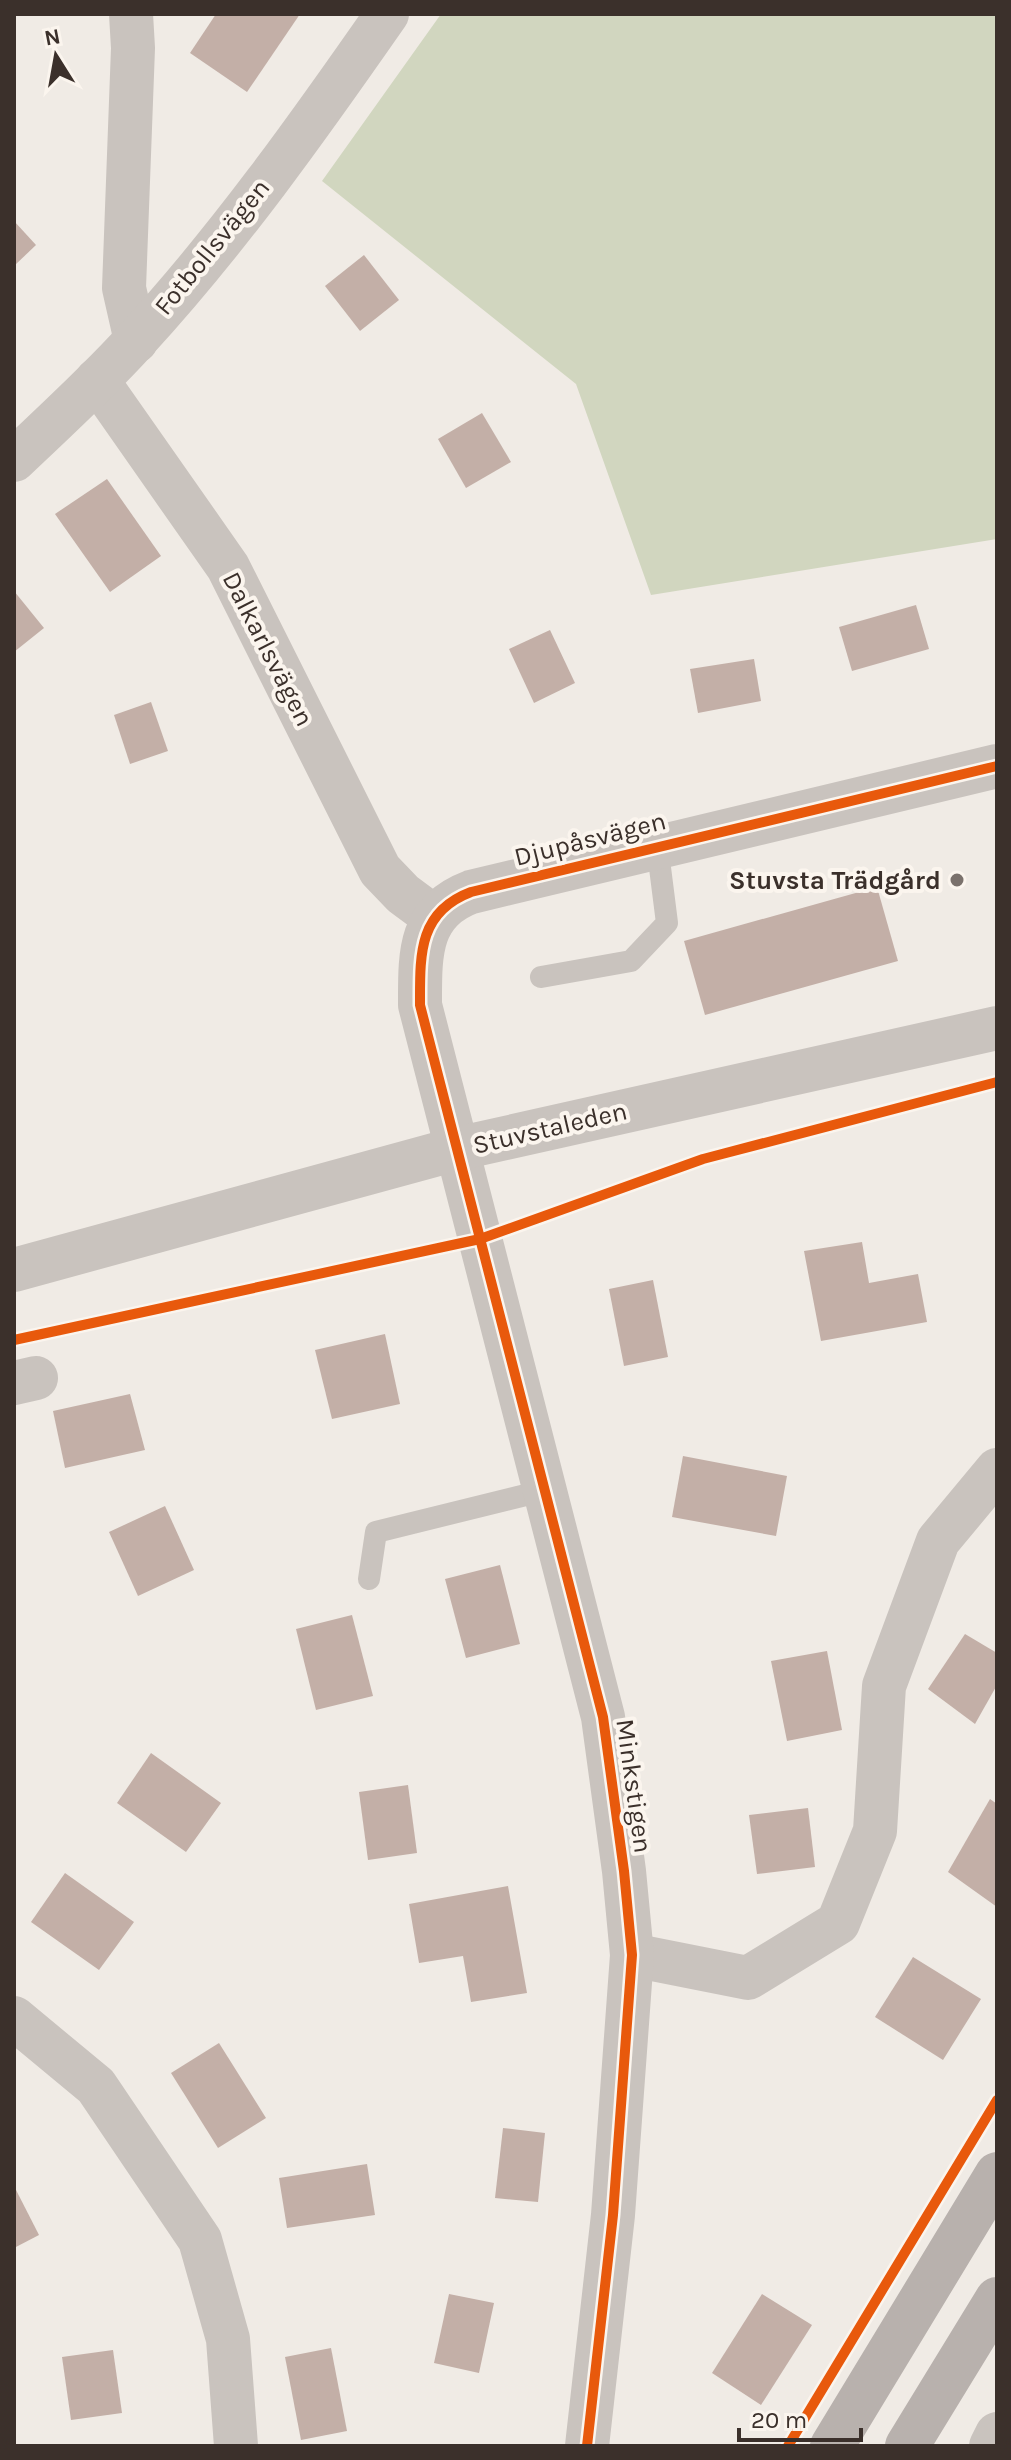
<svg xmlns="http://www.w3.org/2000/svg" width="1011" height="2460" font-family="Karla,sans-serif">
<style>
.green{fill:#d1d6bf}
.building{fill:#c3afa7}
.lines{fill:none;stroke-linecap:round;stroke-linejoin:round}
.service{stroke:#c9c3be;stroke-width:22}
.minor{stroke:#c9c3be;stroke-width:44}
.tertiary{stroke:#c9c3be;stroke-width:44}
.primary{stroke:#b8b1ad;stroke-width:44}
.cycleway-casing{stroke:#fbf5ee;stroke-width:15}
.cycleway{stroke:#e8590c;stroke-width:10}
.poi-dot{fill:#7a716c;stroke:#fbf5ee;stroke-width:3}
.labels{text-anchor:middle;dominant-baseline:central;stroke-width:8;stroke-linejoin:round;paint-order:stroke}
.street-label{font-size:26px;fill:#3b302b;stroke:#fbf5ee}
.poi-label{font-size:26px;font-weight:bold;fill:#3b302b;stroke:#fbf5ee;text-anchor:end}
</style>
<rect width="100%" height="100%" fill="#f0ebe5"/>
<!-- green -->
<polygon class="green" points="441,14 997,14 997,539 651,595 576,384 322,181"/>
<!-- building -->
<g class="building">
<polygon points="216,14 300,14 247,92 190,53"/>
<polygon points="14,221 36,245 14,266"/>
<polygon points="364,255 399,300 360,331 325,286"/>
<polygon points="482,413 511,462 466,488 438,439"/>
<polygon points="107,479 161,556 110,592 55,514"/>
<polygon points="14,591 44,628 14,652"/>
<polygon points="916,605 929,649 852,671 839,627"/>
<polygon points="550,630 575,683 534,703 509,649"/>
<polygon points="754,659 761,701 698,713 690,669"/>
<polygon points="151,702 168,751 130,764 114,715"/>
<polygon points="877,887 898,961 705,1015 684,941"/>
<polygon points="862,1242 869,1283 918,1274 927,1322 821,1341 804,1251"/>
<polygon points="653,1280 668,1357 624,1366 609,1289"/>
<polygon points="385,1334 400,1404 332,1419 315,1350"/>
<polygon points="130,1394 145,1450 65,1468 53,1411"/>
<polygon points="683,1456 787,1476 776,1536 672,1517"/>
<polygon points="165,1506 194,1570 138,1596 109,1532"/>
<polygon points="500,1565 520,1644 466,1658 445,1579"/>
<polygon points="352,1615 373,1696 316,1710 296,1629"/>
<polygon points="965,1634 997,1653 997,1685 975,1724 928,1689"/>
<polygon points="827,1651 842,1730 787,1741 771,1661"/>
<polygon points="151,1753 221,1803 186,1852 117,1803"/>
<polygon points="408,1785 417,1853 368,1860 359,1792"/>
<polygon points="990,1799 997,1804 997,1907 948,1872"/>
<polygon points="808,1808 815,1867 757,1874 749,1815"/>
<polygon points="65,1873 134,1922 99,1970 31,1922"/>
<polygon points="508,1886 527,1993 471,2002 463,1956 419,1963 409,1904"/>
<polygon points="913,1957 981,1999 943,2060 875,2017"/>
<polygon points="219,2043 266,2118 218,2148 171,2073"/>
<polygon points="503,2128 545,2133 538,2202 495,2198"/>
<polygon points="367,2164 375,2215 287,2228 279,2178"/>
<polygon points="14,2186 39,2235 14,2248"/>
<polygon points="449,2294 494,2303 479,2373 434,2363"/>
<polygon points="762,2294 812,2325 761,2405 712,2373"/>
<polygon points="331,2348 347,2431 301,2440 285,2357"/>
<polygon points="113,2350 122,2413 71,2420 62,2357"/>
</g>
<g class="lines">
<!-- service -->
<g class="service">
<polyline points="541,977 631,961 667,923 657,844"/>
<polyline points="369,1579 376,1532 546,1490"/>
</g>
<!-- minor -->
<g class="minor">
<polyline points="131,14 133,48 124,288 136,341"/>
<polyline points="97,380 228,567 380,870 403,894 434,917"/>
<path d="M14 460C55 421 97 383 135 341 228 240 309 126 387 14"/>
<polyline points="14,1383 36,1378"/>
<polyline points="632,1955 748,1978 838,1923 875,1831 884,1686 938,1541 997,1470"/>
<polyline points="14,2018 96,2086 200,2240 228,2339 236,2446"/>
<path d="M587 2446 613 2215 632 1955 624 1871 603 1717 420 1005C420 955 418 912 471 892L997 766"/>
<polyline points="991,2446 997,2434"/>
</g>
<!-- tertiary -->
<polyline class="tertiary" points="14,1270 456,1149 997,1028"/>
<!-- primary -->
<g class="primary">
<polyline points="832,2446 997,2174"/>
<polyline points="907,2446 997,2299"/>
</g>
<defs>
<g id="cycleway">
<polyline points="14,1340 480,1239 703,1159 997,1082"/>
<path d="M587 2446 613 2215 632 1955 624 1871 603 1717 420 1005C420 955 418 912 471 892L997 766"/>
<polyline points="788,2446 997,2100"/>
</g>
</defs>
<!-- cycleway casing -->
<use href="#cycleway" class="cycleway-casing"/>
<!-- cycleway -->
<use href="#cycleway" class="cycleway"/>
</g>
<!-- markers -->
<circle class="poi-dot" cx="957" cy="880" r="8"/>
<g class="labels">
<!-- street labels -->
<g class="street-label">
<text transform="translate(212 247) rotate(-51)">Fotbollsvägen</text>
<text transform="translate(268 649) rotate(63)">Dalkarlsvägen</text>
<text transform="translate(590 839) rotate(-14)">Djupåsvägen</text>
<text transform="translate(550 1128) rotate(-13)">Stuvstaleden</text>
<text transform="translate(634 1786) rotate(82)">Minkstigen</text>
</g>
<!-- poi labels -->
<g class="poi-label">
<text x="941" y="880">Stuvsta Trädgård</text>
</g>
</g>
<!-- border -->
<rect width="1011" height="2460" fill="none" stroke="#3b302b" stroke-width="32"/>
<!-- north arrow -->
<g transform="translate(56 56) rotate(349)" stroke="#fbf5ee" stroke-width="6" paint-order="stroke">
<path d="M0-6L14 30L0 20L-14 30Z" fill="#3b302b"/>
<text y="-12" font-size="22" font-weight="bold" text-anchor="middle" fill="#3b302b">N</text>
</g>
<!-- scale -->
<path d="M739 2428v12h122v-12" fill="none" stroke="#3b302b" stroke-width="4"/>
<text x="751" y="2428" font-size="24" fill="#3b302b" stroke="#fbf5ee" stroke-width="6" paint-order="stroke">20 m</text>
</svg>
